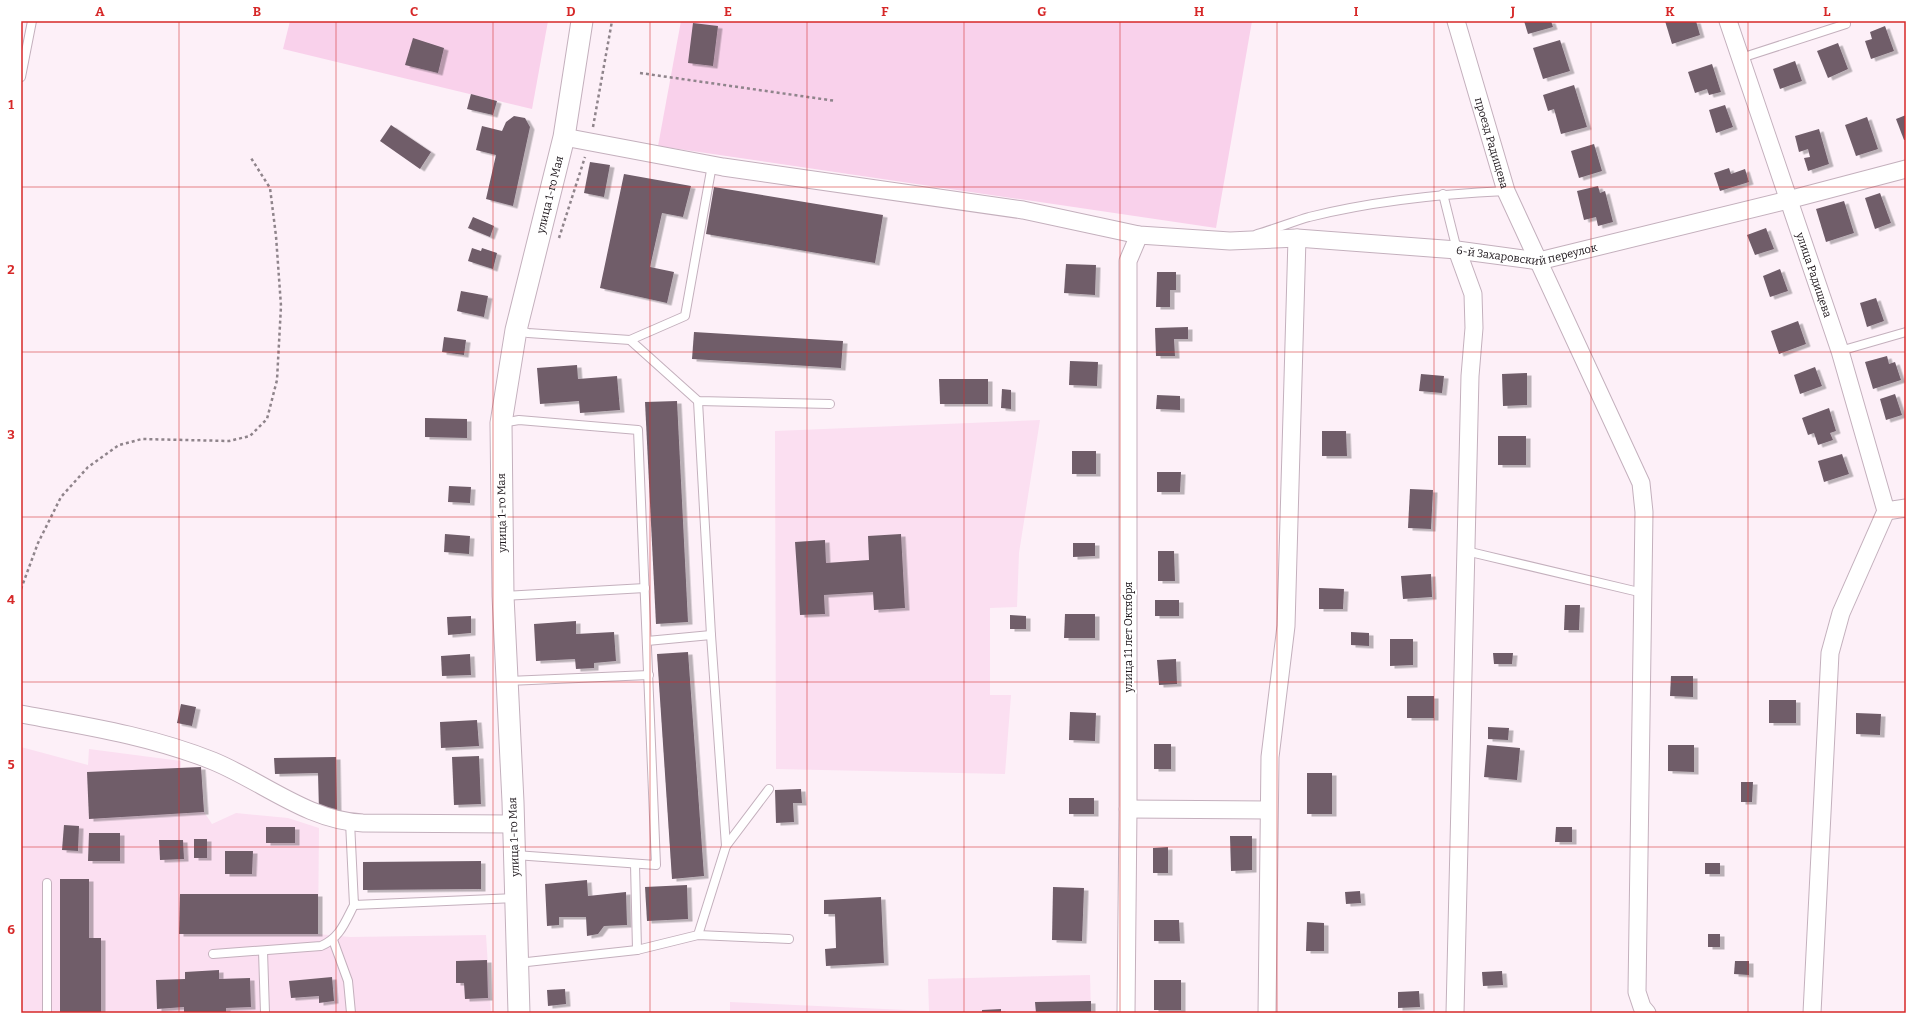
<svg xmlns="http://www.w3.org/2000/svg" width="1927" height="1034" font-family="Bitter,serif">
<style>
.built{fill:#fbdff1}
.green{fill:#f9d1eb}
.building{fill:#6f5d69;filter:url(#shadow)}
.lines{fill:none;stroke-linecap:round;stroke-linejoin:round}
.service-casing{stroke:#c4b0bd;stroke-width:10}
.minor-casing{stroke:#c4b0bd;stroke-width:19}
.tertiary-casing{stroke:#c4b0bd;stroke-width:23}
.path{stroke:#8f848b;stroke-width:2.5;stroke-dasharray:3 3;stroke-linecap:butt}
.service{stroke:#fff;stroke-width:8}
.minor{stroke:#fff;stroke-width:17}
.tertiary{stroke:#fff;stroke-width:21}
.grid{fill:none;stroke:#d62828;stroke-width:1;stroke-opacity:0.55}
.labels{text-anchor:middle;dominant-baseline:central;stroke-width:4;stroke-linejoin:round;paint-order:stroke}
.street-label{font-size:11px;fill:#1b1419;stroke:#fff}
.neatline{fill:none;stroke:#d62828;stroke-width:1.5}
.grid-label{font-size:13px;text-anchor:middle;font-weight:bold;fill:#d62828}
</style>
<defs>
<filter id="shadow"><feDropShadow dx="4.5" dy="2.5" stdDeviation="0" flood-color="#0004"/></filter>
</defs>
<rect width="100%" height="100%" fill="#fdf0f8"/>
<!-- built -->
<g class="built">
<polygon points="1040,420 1019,553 1017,607 990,608 990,695 1011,695 1005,774 776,769 775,431"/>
<polygon points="21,747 88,765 89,749 181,761 181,768 201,767 204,812 212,824 236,813 288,818 319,828 318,934 350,937 486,935 491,1013 21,1013"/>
<polygon points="1090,975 1091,1013 730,1013 730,1002 929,1011 928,979"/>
</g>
<!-- green -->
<g class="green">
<polygon points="290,21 548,21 532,109 283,49"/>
<polygon points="681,21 1252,21 1216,228 658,146"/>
</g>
<!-- building -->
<g class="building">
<polygon points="1524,21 1551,21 1553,27 1528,34"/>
<polygon points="1665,21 1696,21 1700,35 1672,44"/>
<polygon points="693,23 718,26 713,66 688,63"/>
<polygon points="1885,26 1894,51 1871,59 1865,41 1872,39 1870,32"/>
<polygon points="413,38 444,48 438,73 405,65"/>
<polygon points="1560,40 1570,71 1543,79 1533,48"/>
<polygon points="1838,43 1848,69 1828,78 1817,51"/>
<polygon points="1795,61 1802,81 1780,89 1773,69"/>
<polygon points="1712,64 1721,92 1709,95 1707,89 1695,93 1688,72"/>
<polygon points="1574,85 1587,127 1561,134 1554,109 1548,111 1543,95"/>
<polygon points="471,94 497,101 493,115 467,109"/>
<polygon points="1725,105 1733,127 1716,133 1709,110"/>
<polygon points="1906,115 1906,140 1904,140 1896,119"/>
<polygon points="514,116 525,118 530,127 513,206 486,199 496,155 476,150 482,126 502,131 506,122"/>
<polygon points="1867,117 1878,149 1856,156 1845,125"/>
<polygon points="391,125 431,152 420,169 380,141"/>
<polygon points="1819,129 1829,164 1808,171 1804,158 1810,157 1808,149 1799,152 1795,136"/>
<polygon points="1594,144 1602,171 1579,178 1571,151"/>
<polygon points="590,162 610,165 604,197 584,193"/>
<polygon points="1729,168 1731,174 1745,169 1749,182 1720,191 1714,173"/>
<polygon points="624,174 691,186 683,217 662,213 650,267 674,272 667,303 600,288"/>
<polygon points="1598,186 1600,193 1605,191 1613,222 1598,226 1596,217 1584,220 1577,191"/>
<polygon points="714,187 883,215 875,263 706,234"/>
<polygon points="1880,193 1891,223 1875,229 1865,198"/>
<polygon points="1844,201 1854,233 1826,242 1816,209"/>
<polygon points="473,217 494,226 490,237 468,228"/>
<polygon points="1766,228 1774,249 1755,255 1747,235"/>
<polygon points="472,248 481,251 482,248 497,253 493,269 468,261"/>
<polygon points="1066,264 1096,265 1095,295 1064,293"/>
<polygon points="1780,269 1788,291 1770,297 1763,276"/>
<polygon points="1157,272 1176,272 1176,290 1170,290 1170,307 1156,307"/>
<polygon points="461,291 488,296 484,317 457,311"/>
<polygon points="1876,298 1884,321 1867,327 1860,303"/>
<polygon points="1798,321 1806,344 1779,354 1771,331"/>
<polygon points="1188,327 1188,339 1174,339 1175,356 1156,356 1155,328"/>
<polygon points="694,332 843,341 841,368 692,359"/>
<polygon points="444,337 466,340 464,355 442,352"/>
<polygon points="1887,356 1889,364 1895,362 1901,380 1873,389 1865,362"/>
<polygon points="1070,361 1098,362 1097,386 1069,385"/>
<polygon points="577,365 578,379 617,376 620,410 580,413 579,401 540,404 537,368"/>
<polygon points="1815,367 1822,386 1800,394 1794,375"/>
<polygon points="1527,373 1527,405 1503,406 1502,374"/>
<polygon points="1421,374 1444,376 1442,393 1419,391"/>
<polygon points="939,379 988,379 988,404 940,404"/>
<polygon points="1002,389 1011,390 1011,409 1001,408"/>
<polygon points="1895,394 1902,415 1886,420 1880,399"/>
<polygon points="1157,395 1180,396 1180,410 1156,409"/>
<polygon points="677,401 688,622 656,624 645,402"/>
<polygon points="1829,408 1836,431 1830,433 1833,440 1818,445 1814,433 1808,435 1802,418"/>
<polygon points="425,418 467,419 467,438 425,437"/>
<polygon points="1322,431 1346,431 1347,456 1322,456"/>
<rect x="1498" y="436" width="28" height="29"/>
<rect x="1072" y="451" width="24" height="23"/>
<polygon points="1842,454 1849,474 1824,482 1818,461"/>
<polygon points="1157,472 1181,472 1180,492 1157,492"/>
<polygon points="449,486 471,487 470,503 448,502"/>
<polygon points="1410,489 1433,490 1431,529 1408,528"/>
<polygon points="445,534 470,536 469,554 444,552"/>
<polygon points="901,534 905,608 874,610 873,592 824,595 825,614 800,615 795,542 825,540 826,563 869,560 868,536"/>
<polygon points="1073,543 1095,543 1095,556 1073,557"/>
<polygon points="1158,551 1174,551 1175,581 1158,581"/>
<polygon points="1431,574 1432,597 1403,599 1401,576"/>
<polygon points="1319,588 1344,589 1343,609 1319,609"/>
<rect x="1155" y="600" width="24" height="16"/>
<polygon points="1565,605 1580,605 1579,630 1564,630"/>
<polygon points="1065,614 1095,614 1095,638 1064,638"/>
<polygon points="1010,615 1026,616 1026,629 1010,629"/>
<polygon points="471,616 471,633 448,635 447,617"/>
<polygon points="576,621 576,634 614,632 616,661 594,663 594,668 576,669 575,659 536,661 534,624"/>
<polygon points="1351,632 1369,633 1369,646 1351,645"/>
<polygon points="1390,639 1413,639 1413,665 1390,666"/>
<polygon points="688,652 704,876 672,879 657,654"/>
<polygon points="1493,653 1513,653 1512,664 1494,664"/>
<polygon points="470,654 471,675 442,676 441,656"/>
<polygon points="1176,659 1177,684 1159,685 1157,660"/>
<polygon points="1671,676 1693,676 1693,697 1670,696"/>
<rect x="1407" y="696" width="27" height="22"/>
<rect x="1769" y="700" width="27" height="23"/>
<polygon points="181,704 196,707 192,726 177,723"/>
<polygon points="1070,712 1096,713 1095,741 1069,740"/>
<polygon points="1856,713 1881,714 1880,735 1856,734"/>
<polygon points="477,720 479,746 441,748 440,722"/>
<polygon points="1488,727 1509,728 1508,740 1488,739"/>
<rect x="1154" y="744" width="17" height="25"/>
<polygon points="1487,745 1520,748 1517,780 1484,777"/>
<polygon points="1668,745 1694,745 1694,772 1668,771"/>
<polygon points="479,756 481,804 454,805 452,757"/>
<polygon points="336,757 337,811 319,811 318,773 275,774 274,758"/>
<polygon points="201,767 204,812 89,819 87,772"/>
<rect x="1307" y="773" width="25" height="41"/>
<polygon points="1741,782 1753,782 1752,802 1741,802"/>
<polygon points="801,789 802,803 793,803 794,822 776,823 775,790"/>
<rect x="1069" y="798" width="25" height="16"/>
<polygon points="64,825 79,826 78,851 62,850"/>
<rect x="266" y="827" width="29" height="16"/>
<polygon points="1556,827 1572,827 1572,842 1555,842"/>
<polygon points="89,833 120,833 120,861 88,861"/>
<polygon points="1230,836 1252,836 1252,870 1231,871"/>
<rect x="194" y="839" width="13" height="19"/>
<polygon points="159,840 183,840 184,859 160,860"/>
<polygon points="1168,847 1168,873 1153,873 1153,848"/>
<polygon points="225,851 253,851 252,874 225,874"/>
<polygon points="481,861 481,889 363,890 363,862"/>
<rect x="1705" y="863" width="15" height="11"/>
<polygon points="60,879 89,879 89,938 101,938 101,1013 60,1013"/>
<polygon points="587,880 588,896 626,892 627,925 604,926 598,934 587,936 586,917 559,917 559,925 547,926 545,884"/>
<polygon points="687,885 688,919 647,921 645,887"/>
<polygon points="1053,887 1084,888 1082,941 1052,940"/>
<polygon points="1360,891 1361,903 1346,904 1345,892"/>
<polygon points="180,894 318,894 318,934 179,934"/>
<polygon points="881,897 884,963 826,966 825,949 836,948 835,914 824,914 824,900"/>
<polygon points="1154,920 1179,920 1180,941 1154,941"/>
<polygon points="1307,922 1324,923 1324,951 1306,951"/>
<rect x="1708" y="934" width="12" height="13"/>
<polygon points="487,960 488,998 465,999 464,983 456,983 456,961"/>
<polygon points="1735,961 1749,961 1749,975 1734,974"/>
<polygon points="219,970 219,979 250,978 251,1007 226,1008 226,1013 184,1013 184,1007 157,1009 156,980 185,979 185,972"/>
<polygon points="1502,971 1503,985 1483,986 1482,972"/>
<polygon points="332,977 334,1001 319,1003 319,996 291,998 289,981"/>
<rect x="1154" y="980" width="27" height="30"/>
<polygon points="565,989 566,1004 548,1006 547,990"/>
<polygon points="1419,991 1420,1007 1398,1008 1398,992"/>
<polygon points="1091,1001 1091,1013 1036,1013 1035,1002"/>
<polygon points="1001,1009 1001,1013 982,1013 982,1010"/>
</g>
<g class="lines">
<defs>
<g id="service">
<polyline points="1741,58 1846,24"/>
<polyline points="21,77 32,21"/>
<polyline points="1443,194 1457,250"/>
<path d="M1257 234C1275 229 1292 222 1309 217 1373 201 1440 194 1506 191"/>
<polyline points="516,330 528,333 630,340 698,401 830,404"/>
<polyline points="630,340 685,316 712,165"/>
<polyline points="1840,351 1906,332"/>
<polyline points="502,423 519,420 638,430 656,865 515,855"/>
<polyline points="1466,551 1643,593"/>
<polyline points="504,596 645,588"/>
<polyline points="647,641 711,635"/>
<polyline points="507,681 649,675"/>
<polyline points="350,822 354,905 516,898"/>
<polyline points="726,846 769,789"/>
<polyline points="635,864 637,950"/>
<polyline points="698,935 726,846 711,635 698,401"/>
<polyline points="333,940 348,981 351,1013"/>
<polyline points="263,951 265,1013"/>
<path d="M213 954 321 946C340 938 345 922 354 905"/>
<polyline points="518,963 637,950 698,935 789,939"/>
<polyline points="47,1013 47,883"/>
</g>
<g id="minor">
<path id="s1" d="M1456 21 1506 191 1641 483 1644 512 1637 992 1642 1007 1647 1013"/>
<path id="s2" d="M1728 21 1840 351 1886 511"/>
<path id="s3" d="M564 137 723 167 1023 210 1139 235 1230 241 1297 238 1457 250 1539 261 1788 200 1906 169"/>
<polyline points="1886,511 1906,508"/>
<path d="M21 714C86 726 151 736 213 761 262 781 308 821 363 823L514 824"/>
<polyline points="1128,809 1268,810"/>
<polyline points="1126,1013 1128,809 1128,261 1139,235"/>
<polyline points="1267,1013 1270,757 1286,626 1297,238"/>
<polyline points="1455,1013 1470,376 1474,328 1473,294 1457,250"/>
<polyline points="1812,1013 1830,653 1841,613 1886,511"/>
</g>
<g id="tertiary">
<path id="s4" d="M519 1013 513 802 503 596 501 423 516 330 564 137 582 21"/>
</g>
</defs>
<!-- service casing -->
<use href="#service" class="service-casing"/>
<!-- minor casing -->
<use href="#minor" class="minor-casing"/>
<!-- tertiary casing -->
<use href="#tertiary" class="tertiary-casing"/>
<!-- path -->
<g class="path">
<polyline points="640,73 836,101"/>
<polyline points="593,127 612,21"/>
<polyline points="559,238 585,157"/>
<polyline points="21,589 38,543 61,497 88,467 119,445 142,439 229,441 250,436 267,419 277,380 281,306 276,236 270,188 251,158"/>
</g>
<!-- service -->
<use href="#service" class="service"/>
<!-- minor -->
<use href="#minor" class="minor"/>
<!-- tertiary -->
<use href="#tertiary" class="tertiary"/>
</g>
<!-- grid -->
<path class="grid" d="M179 21V1013M336 21V1013M493 21V1013M650 21V1013M807 21V1013M964 21V1013M1120 21V1013M1277 21V1013M1434 21V1013M1591 21V1013M1748 21V1013M21 187H1906M21 352H1906M21 517H1906M21 682H1906M21 847H1906"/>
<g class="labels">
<!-- street labels -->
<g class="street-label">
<text stroke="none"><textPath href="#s1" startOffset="127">проезд Радищева</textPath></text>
<text stroke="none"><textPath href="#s4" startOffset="824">улица 1-го Мая</textPath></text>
<text stroke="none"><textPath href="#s3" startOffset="973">6-й Захаровский переулок</textPath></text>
<text stroke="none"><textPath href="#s2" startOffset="268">улица Радищева</textPath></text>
<text transform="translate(502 513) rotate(-91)">улица 1-го Мая</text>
<text transform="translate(1128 637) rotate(-90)">улица 11 лет Октября</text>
<text transform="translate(514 837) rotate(-92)">улица 1-го Мая</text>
</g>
</g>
<!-- border -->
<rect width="1927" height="1034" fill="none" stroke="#ffffff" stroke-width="44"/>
<rect x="22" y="22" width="1883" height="990" class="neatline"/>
<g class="grid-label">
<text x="100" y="16">A</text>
<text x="257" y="16">B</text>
<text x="414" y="16">C</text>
<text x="571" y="16">D</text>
<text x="728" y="16">E</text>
<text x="885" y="16">F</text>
<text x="1042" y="16">G</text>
<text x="1199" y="16">H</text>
<text x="1356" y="16">I</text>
<text x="1513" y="16">J</text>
<text x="1670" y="16">K</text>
<text x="1827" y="16">L</text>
<text x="11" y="109">1</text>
<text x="11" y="274">2</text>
<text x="11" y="439">3</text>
<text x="11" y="604">4</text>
<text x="11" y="769">5</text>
<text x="11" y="934">6</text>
</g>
</svg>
